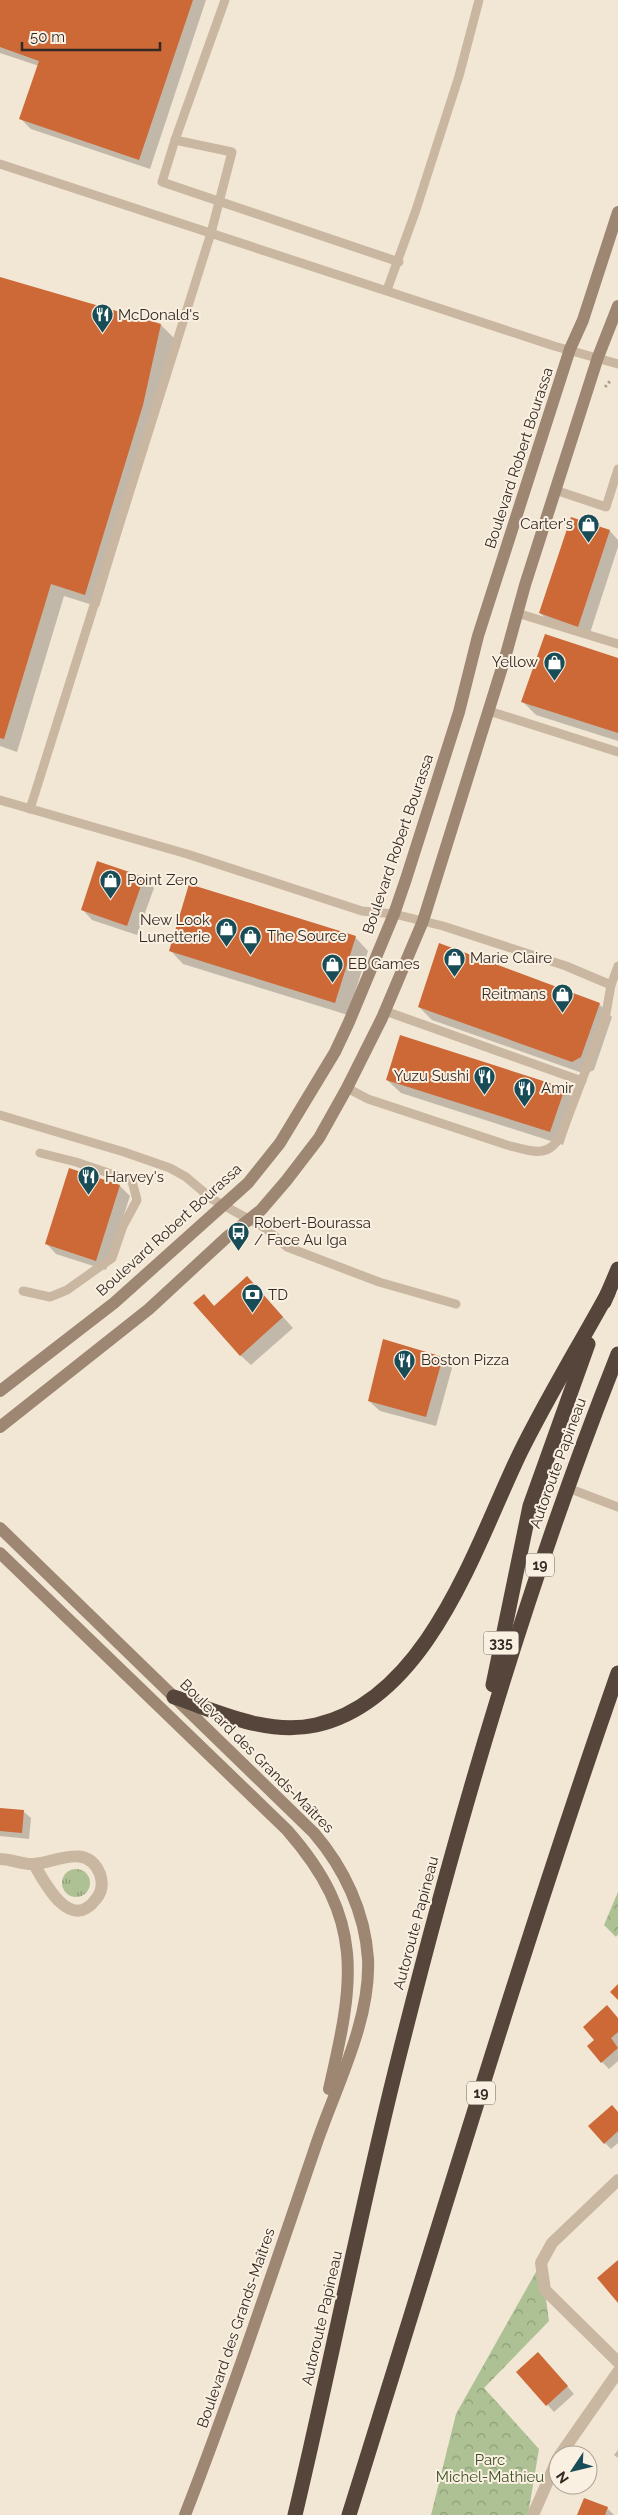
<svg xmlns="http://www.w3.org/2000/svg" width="618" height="2515" font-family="Raleway,sans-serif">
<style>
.grass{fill:url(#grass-tufts)}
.forest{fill:url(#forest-crowns)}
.shadow{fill:#0003}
.building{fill:#cd6837}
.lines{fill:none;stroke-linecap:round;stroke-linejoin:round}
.path{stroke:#b6a18b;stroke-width:3;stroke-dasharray:2.5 2.5;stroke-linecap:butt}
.lane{stroke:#cab7a1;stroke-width:9}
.street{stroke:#cab7a1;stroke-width:12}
.secondary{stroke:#9d8672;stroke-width:12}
.highway{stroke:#55453a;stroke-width:15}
.labels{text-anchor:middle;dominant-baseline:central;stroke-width:4;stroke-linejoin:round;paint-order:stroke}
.shield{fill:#faf0e1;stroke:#6f655d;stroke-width:1}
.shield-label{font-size:14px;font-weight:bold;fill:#342a24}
.poi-label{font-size:15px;fill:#342a24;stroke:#faf0e1;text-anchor:start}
.street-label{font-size:15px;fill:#342a24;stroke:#faf0e1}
.park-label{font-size:15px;fill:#3f5327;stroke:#faf0e1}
</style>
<defs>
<pattern id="grass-tufts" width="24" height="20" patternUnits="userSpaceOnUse" patternTransform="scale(1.25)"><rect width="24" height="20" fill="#aec195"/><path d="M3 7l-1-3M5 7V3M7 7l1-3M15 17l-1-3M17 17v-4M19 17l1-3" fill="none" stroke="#8e9d79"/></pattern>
<pattern id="forest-crowns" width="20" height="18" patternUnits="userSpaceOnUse" patternTransform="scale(1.25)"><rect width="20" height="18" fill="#aec195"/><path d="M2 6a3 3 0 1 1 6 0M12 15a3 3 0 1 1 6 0" fill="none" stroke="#8e9d79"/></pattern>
</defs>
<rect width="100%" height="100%" fill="#f2e7d5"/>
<!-- grass -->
<circle class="grass" cx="76" cy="1883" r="14"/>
<!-- forest -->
<g class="forest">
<polygon points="618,1892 618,1934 616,1937 604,1925"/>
<polygon points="541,2263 549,2321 484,2388 539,2449 528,2515 431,2515 456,2414"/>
</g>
<!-- shadow -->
<g class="shadow">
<polygon points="0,0 206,0 150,169 31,129 21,119 39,66 0,53"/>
<polygon points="0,278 161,325 174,338 156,418 99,607 64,596 17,752 0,746"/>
<polygon points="572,519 610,531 618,540 618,547 589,636 551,623 540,613"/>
<polygon points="618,660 618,741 536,715 523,702"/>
<polygon points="143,878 154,888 137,935 92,920 82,909"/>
<polygon points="355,937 368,951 348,1015 183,964 170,950"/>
<polygon points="599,1004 612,1017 594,1070 585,1074 432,1020 419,1007"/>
<polygon points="387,1080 564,1089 577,1102 563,1145 401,1093"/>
<polygon points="70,1170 120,1186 130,1196 106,1270 56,1254 46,1243"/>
<polygon points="257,1288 293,1328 251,1365 240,1355 215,1307"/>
<polygon points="442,1358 452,1368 436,1426 380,1411 369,1401"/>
<polygon points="0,1809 24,1812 31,1818 29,1839 0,1836"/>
<polygon points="618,2019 618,2061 609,2069 602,2062"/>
<polygon points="618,2113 618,2143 611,2149 605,2143"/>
<polygon points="545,2361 574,2394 554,2412 518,2372"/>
<polygon points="618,2450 618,2458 614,2455"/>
<polygon points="607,2508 614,2515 578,2515"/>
</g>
<!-- building -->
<g class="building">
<polygon points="0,0 193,0 139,160 19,119 39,61 0,47"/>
<polygon points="0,277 161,324 143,405 85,595 51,584 4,739 0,738"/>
<polygon points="571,517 610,530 578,627 539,613"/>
<polygon points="545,634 618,658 618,733 521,702"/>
<polygon points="97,861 144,877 127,926 81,910"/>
<polygon points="189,884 356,936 335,1003 169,951"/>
<polygon points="439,943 600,1003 581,1057 572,1062 418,1007"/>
<polygon points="400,1035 565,1088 550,1132 386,1080"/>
<polygon points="69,1168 120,1185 96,1261 45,1244"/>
<polygon points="247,1276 283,1317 240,1356 193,1303 204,1294 214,1306"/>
<polygon points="383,1339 443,1357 426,1417 368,1401"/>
<polygon points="0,1808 24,1810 22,1833 0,1831"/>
<polygon points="618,1984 618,2000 610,1992"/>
<polygon points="607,2005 618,2018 618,2032 611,2038 618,2048 601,2063 587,2046 594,2040 583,2027"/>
<polygon points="612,2105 618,2112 618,2131 604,2144 588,2126"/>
<polygon points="618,2260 618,2303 597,2278"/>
<polygon points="538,2352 568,2386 546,2406 516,2372"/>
<polygon points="584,2498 608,2507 605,2515 577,2515"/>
</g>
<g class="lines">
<!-- path -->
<polyline class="path" points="605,387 611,380"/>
<!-- lane -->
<g class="lane">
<polyline points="175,140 162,182 399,262"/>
<polyline points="0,164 554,346 618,364"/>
<polyline points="387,290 416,210 459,76 479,0"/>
<polyline points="555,490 606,507 618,469"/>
<polyline points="517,613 618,644"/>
<polyline points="489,711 618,752"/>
<polyline points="0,800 187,854 362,911 394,914 443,926 566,966 611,985"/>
<polyline points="30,809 211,233 232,152 175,140 225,0"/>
<polyline points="385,1011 582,1081"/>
<path d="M347 1088 368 1099 507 1145C531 1151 549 1160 562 1133L605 1019 611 985 618 966"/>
<polyline points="0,1115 124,1152 170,1168 186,1177 212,1199 265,1228 287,1247 379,1282 456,1304"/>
<polyline points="23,1291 50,1297 67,1290 112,1258 123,1226 137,1200 132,1181 76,1162 40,1153"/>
<polyline points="568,1488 618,1507"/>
</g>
<!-- street -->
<g class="street">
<path d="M0 1859C11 1859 24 1865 34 1864 55 1863 87 1842 100 1874 103 1883 102 1892 96 1899 71 1933 45 1884 34 1864"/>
<polyline points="618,2180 552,2243 541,2263 545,2290 618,2362"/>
<polyline points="560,2455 618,2372"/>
<polyline points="533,2515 558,2458"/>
</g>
<!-- secondary -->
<g class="secondary">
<polyline points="0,1391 114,1303 248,1183 280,1143 335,1052 349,1022 394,914 406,879 459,712 478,636 570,349 583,320 618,212"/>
<polyline points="0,1427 149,1309 227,1237 261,1210 286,1181 319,1138 347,1088 382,1018 423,921 505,658 525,585 598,357 618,306"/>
<path d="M0 1528 314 1833C344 1868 365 1912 368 1959 371 2023 333 2092 314 2151 272 2274 232 2394 185 2515"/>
<path d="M0 1553 287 1830C366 1920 354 1981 329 2089"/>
</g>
<!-- highway -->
<g class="highway">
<polyline points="604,1302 618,1269"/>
<polyline points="493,1685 530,1506 588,1344"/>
<path d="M174 1697C219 1712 267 1736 316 1725 429 1699 476 1544 520 1453 547 1398 579 1346 608 1293"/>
<path d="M295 2515C331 2364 360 2211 398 2060 458 1820 527 1583 618 1354"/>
<path d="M349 2515C437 2234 521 1951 618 1673"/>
</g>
</g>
<!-- icons -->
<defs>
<symbol id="restaurant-pin" viewBox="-11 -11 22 30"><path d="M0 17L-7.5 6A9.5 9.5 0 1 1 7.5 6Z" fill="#184d57" stroke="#faf0e1"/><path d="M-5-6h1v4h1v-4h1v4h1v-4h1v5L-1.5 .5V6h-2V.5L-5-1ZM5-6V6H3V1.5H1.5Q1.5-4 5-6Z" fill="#fff"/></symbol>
<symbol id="shop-pin" viewBox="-11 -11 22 30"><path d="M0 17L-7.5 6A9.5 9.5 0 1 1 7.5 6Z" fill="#184d57" stroke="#faf0e1"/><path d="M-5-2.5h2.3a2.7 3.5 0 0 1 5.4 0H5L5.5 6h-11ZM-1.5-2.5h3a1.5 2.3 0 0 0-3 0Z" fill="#fff"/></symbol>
<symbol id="bus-pin" viewBox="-11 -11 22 30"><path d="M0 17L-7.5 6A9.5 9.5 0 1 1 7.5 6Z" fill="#184d57" stroke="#faf0e1"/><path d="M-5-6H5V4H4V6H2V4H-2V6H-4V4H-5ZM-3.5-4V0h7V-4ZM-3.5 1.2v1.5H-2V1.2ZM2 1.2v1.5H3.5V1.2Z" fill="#fff"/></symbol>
<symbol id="bank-pin" viewBox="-11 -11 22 30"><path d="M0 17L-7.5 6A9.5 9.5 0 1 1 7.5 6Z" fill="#184d57" stroke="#faf0e1"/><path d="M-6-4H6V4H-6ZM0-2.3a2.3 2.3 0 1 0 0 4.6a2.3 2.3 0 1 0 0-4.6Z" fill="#fff"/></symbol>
</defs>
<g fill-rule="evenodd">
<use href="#restaurant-pin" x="90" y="302" width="25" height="34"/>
<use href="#shop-pin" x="576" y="512" width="25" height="34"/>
<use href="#shop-pin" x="542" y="650" width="25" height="34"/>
<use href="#shop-pin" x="98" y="868" width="25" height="34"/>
<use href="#shop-pin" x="214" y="916" width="25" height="34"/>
<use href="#shop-pin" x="238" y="924" width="25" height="34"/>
<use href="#shop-pin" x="442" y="946" width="25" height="34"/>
<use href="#shop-pin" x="320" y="952" width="25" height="34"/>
<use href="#shop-pin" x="550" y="982" width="25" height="34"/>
<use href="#restaurant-pin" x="472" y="1064" width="25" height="34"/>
<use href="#restaurant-pin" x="512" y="1076" width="25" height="34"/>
<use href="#restaurant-pin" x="76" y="1164" width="25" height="34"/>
<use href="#bus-pin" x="226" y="1220" width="25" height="34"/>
<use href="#bank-pin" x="240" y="1282" width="25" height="34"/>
<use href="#restaurant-pin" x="392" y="1348" width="25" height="34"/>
</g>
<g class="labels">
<!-- shield labels -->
<g class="shield">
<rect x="526" y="1553.5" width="28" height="23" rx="4"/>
<rect x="483.5" y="1631.5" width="35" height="23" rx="4"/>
<rect x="467" y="2081.5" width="28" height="23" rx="4"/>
</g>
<g class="shield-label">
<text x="540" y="1565">19</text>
<text x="501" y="1643">335</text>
<text x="481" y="2093">19</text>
</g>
<!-- poi labels -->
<g class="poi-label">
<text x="118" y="315">McDonald's</text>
<text x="573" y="524" text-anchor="end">Carter's</text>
<text x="538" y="662" text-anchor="end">Yellow</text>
<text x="127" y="880">Point Zero</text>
<text x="210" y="920" text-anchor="end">New Look<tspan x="210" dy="17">Lunetterie</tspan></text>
<text x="267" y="936">The Source</text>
<text x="470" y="958">Marie Claire</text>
<text x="348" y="964">EB Games</text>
<text x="546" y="994" text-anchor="end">Reitmans</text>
<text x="469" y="1076" text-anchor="end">Yuzu Sushi</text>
<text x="541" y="1088">Amir</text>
<text x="105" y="1177">Harvey's</text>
<text x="254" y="1223">Robert-Bourassa<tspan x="254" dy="17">/ Face Au Iga</tspan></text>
<text x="268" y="1295">TD</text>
<text x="421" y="1360">Boston Pizza</text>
</g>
<!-- street labels -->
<g class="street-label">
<text transform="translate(519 458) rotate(-72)">Boulevard Robert Bourassa</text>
<text transform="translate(398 844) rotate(-71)">Boulevard Robert Bourassa</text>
<text transform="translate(169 1230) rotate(-42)">Boulevard Robert Bourassa</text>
<text transform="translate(558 1463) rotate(-70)">Autoroute Papineau</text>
<text transform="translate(257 1756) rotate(45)">Boulevard des Grands-Maîtres</text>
<text transform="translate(416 1923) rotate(-75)">Autoroute Papineau</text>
<text transform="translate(322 2318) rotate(-77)">Autoroute Papineau</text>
<text transform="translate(236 2328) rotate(-71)">Boulevard des Grands-Maîtres</text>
</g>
<!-- park labels -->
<g class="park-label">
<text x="490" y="2460">Parc<tspan x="490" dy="17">Michel-Mathieu</tspan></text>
</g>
</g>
<!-- north arrow -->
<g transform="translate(573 2470) rotate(235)"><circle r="24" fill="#faf0e1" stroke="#aba195"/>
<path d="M0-4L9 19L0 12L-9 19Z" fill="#184d57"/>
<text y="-8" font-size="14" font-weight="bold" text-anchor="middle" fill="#342a24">N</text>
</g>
<!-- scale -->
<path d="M22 42v8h138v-8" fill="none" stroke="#342a24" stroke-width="2.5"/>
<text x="30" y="42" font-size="15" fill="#342a24" stroke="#faf0e1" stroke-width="4" paint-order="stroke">50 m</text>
</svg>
